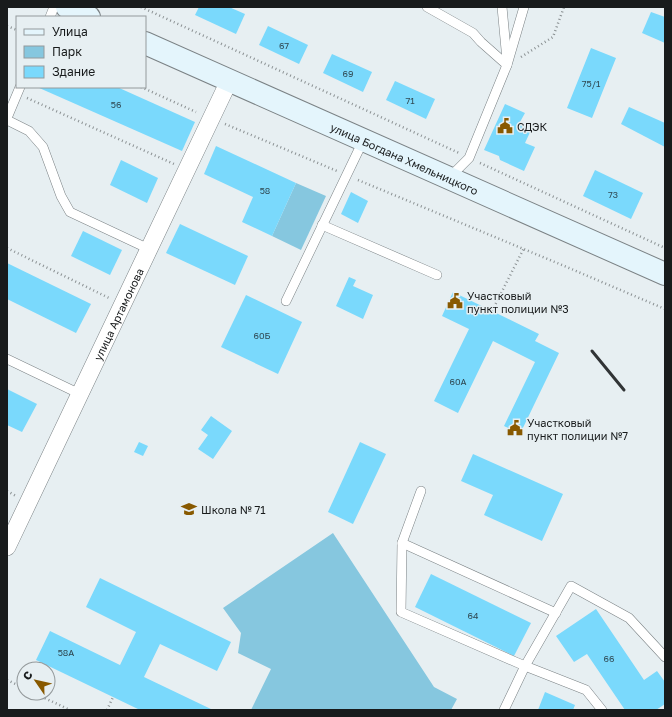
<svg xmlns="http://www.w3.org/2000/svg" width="672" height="717" font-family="'Golos Text',sans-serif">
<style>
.green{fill:#86c7df}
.building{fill:#7ad9fc}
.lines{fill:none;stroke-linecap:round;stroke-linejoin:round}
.service-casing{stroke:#7b8285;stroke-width:10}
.minor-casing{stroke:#7b8285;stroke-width:18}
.secondary-casing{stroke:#7b8285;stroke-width:24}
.path{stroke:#8b9193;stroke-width:2.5;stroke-dasharray:1 3;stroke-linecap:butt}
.service{stroke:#fff;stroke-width:9}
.minor{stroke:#fff;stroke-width:17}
.secondary{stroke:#e4f5fc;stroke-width:22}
.rail{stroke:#313436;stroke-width:3}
.labels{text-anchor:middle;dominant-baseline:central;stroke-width:3;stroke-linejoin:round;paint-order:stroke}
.number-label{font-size:9px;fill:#304a54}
.poi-label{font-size:11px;fill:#181b1c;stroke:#e7eff2;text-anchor:start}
.street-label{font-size:11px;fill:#181b1c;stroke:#e7eff2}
</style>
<rect width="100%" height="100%" fill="#e7eff2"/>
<!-- green -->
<g class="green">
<polygon points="296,183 326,196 301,250 272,236"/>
<polygon points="333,533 434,687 457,699 451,710 251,710 271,669 238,653 241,633 223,608"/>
</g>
<!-- building -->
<g class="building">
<polygon points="199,7 229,7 245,14 236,34 195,15"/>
<polygon points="651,12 665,17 665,43 642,33"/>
<polygon points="268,26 308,45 299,64 259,45"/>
<polygon points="591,48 616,58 592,118 567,108"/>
<polygon points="332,54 372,72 363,92 323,73"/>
<polygon points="395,81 435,99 426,119 386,100"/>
<polygon points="37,87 117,87 195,122 182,151"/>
<polygon points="505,104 525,113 520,122 532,128 525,143 535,147 524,171 500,160 499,156 484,150"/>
<polygon points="629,107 665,123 665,147 621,124"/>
<polygon points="216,146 296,183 272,236 242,222 253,197 204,174"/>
<polygon points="121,160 158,178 147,203 110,185"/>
<polygon points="595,170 643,193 631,219 583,196"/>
<polygon points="351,192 368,201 358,223 341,214"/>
<polygon points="180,224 248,256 235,285 166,253"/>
<polygon points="83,231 122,250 110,275 71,256"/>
<polygon points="7,263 91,304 76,333 7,299"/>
<polygon points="349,277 356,280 353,286 373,295 363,319 336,306"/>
<polygon points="453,292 539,334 535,341 559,353 520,434 504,426 535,362 493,341 458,413 434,401 469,329 442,316"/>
<polygon points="246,295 302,322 278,374 221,347"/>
<polygon points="7,389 37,404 22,432 7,425"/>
<polygon points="211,416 232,431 213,459 198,449 208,435 201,430"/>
<polygon points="139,442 148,446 143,456 134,452"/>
<polygon points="360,442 386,454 353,524 328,512"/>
<polygon points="473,454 563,494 542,541 484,515 493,495 461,481"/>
<polygon points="431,574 531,623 514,656 415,607"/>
<polygon points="100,578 231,642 217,671 160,644 144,677 213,710 140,710 36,660 50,631 120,665 136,632 86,607"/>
<polygon points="596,609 644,680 657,671 665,682 665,704 656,710 625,710 587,654 574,662 556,636"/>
<polygon points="545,692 575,705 573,710 538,710"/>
</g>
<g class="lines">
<defs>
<g id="service">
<polyline points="427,7 473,33 481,42 507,65"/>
<polyline points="502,7 507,60"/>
<polyline points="50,17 54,7"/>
<polyline points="7,118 20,87"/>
<polyline points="7,120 29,131 43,147 61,196 70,212 149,249"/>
<polyline points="449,178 469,158 507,65 524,7"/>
<polyline points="322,225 437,275"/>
<polyline points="286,301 363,141"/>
<polyline points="7,359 80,394"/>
<polyline points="421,491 402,543 401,612 525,666 586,690 602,710"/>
<polyline points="402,543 556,613"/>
<polyline points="504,710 525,666 571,586 629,618 665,657"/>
</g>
<g id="minor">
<path id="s1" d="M7 547 229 81"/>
</g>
<g id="secondary">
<polyline points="67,7 89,17"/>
<path id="s2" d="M145 43 665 274"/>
</g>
</defs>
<!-- service casing -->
<use href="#service" class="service-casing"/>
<!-- minor casing -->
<use href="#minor" class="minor-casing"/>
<!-- secondary casing -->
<use href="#secondary" class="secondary-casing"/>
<!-- path -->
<g class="path">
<polyline points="141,7 459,153"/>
<polyline points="7,26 17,30"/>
<polyline points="521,57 553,37 564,7"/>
<polyline points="141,87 196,112"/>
<polyline points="27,98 174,164"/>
<polyline points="225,124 337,171"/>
<polyline points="480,163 665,248"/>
<polyline points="358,180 562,265 665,309"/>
<polyline points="7,248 109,298"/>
<polyline points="492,311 524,248"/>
<polyline points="7,491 16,496"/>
<polyline points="7,680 24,688"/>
<polyline points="34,693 70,710"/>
<polyline points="107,710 113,697"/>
</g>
<!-- service -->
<use href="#service" class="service"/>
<!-- minor -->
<use href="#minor" class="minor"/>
<!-- secondary -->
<use href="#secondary" class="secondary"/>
<!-- rail -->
<polyline class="rail" points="592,351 624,390"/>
</g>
<!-- icons -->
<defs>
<symbol id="civic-bare" viewBox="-9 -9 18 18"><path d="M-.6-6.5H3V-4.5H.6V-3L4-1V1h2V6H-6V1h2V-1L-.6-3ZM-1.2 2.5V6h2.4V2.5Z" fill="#885900" stroke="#e7eff2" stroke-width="2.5" paint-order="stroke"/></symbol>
<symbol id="school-bare" viewBox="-9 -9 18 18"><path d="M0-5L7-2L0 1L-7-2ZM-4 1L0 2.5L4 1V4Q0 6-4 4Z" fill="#885900" stroke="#e7eff2" stroke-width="2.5" paint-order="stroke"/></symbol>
</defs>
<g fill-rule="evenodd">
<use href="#civic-bare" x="494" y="115" width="22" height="22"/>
<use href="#civic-bare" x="444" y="290" width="22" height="22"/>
<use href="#civic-bare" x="504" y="417" width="22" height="22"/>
<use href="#school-bare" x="178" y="498" width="22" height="22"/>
</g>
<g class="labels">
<!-- number labels -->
<g class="number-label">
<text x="284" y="45">67</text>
<text x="348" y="73">69</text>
<text x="591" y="83">75/1</text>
<text x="410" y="100">71</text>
<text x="116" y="104">56</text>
<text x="265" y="190">58</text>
<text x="613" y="194">73</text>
<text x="262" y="335">60Б</text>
<text x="458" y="381">60А</text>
<text x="473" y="615">64</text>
<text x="66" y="652">58А</text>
<text x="609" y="658">66</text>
</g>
<!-- poi labels -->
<g class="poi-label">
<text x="517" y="126">СДЭК</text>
<text x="467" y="295">Участковый<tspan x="467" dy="13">пункт полиции №3</tspan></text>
<text x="527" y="422">Участковый<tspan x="527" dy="13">пункт полиции №7</tspan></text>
<text x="201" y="509">Школа № 71</text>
</g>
<!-- street labels -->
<g class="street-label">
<text stroke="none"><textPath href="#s2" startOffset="284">улица Богдана Хмельницкого</textPath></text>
<text stroke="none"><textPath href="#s1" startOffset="258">улица Артамонова</textPath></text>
</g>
</g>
<!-- border -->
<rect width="672" height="717" fill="none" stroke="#181b1c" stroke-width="16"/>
<!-- legend -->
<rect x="16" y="16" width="130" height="72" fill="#e7eff2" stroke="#949a9c"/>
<rect x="24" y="29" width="20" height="6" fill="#e4f5fc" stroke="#949a9c"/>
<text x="52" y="36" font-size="12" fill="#181b1c">Улица</text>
<rect x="24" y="46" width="20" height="12" fill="#86c7df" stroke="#949a9c"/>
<text x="52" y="56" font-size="12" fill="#181b1c">Парк</text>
<rect x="24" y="66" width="20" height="12" fill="#7ad9fc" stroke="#949a9c"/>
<text x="52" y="76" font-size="12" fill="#181b1c">Здание</text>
<!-- north arrow -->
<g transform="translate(36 681) rotate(304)"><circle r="19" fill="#e7eff2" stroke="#949a9c"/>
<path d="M0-3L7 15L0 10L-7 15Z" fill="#885900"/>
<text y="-6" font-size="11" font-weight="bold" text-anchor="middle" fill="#181b1c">С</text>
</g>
</svg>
